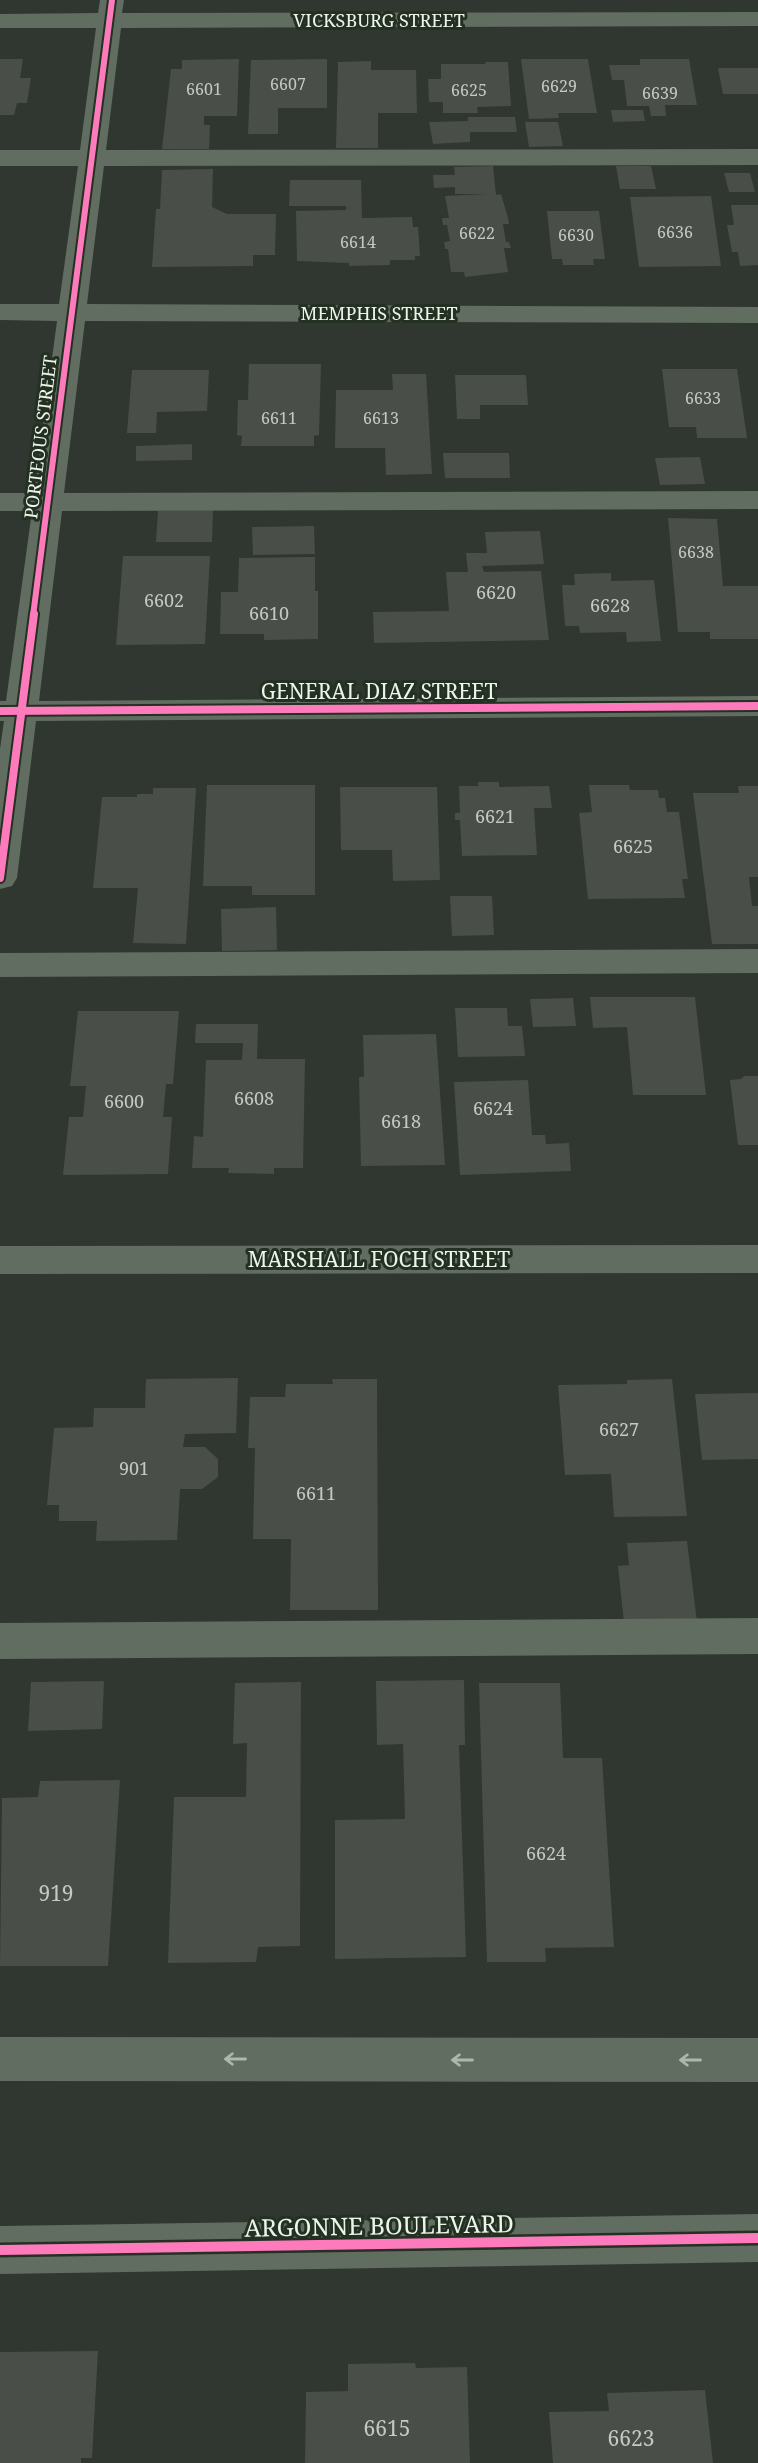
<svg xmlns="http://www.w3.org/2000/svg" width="758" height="2463" font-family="'Noto Serif',serif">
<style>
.building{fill:#494e48}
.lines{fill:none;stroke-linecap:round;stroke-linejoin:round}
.minor{fill:#616d60;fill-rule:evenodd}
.cycleway-far2-casing{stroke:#233022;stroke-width:10}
.cycleway-far1-casing{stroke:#233022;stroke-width:12}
.cycleway-casing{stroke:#233022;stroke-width:15}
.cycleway-far2{stroke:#fd7abc;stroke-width:6}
.cycleway-far1{stroke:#fd7abc;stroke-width:8}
.cycleway{stroke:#fd7abc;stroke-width:10}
.oneway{stroke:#adb7ac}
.labels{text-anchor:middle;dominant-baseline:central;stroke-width:6;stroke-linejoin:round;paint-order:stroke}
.far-number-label{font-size:16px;fill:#c3cac2}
.far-street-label{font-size:18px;fill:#ecf4eb;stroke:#233022}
.number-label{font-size:18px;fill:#c3cac2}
.street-label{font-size:21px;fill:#ecf4eb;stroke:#233022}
.near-number-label{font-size:21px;fill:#c3cac2}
.near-street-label{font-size:24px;fill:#ecf4eb;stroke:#233022}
</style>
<rect width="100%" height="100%" fill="#303630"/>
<!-- building -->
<g class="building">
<polygon points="0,59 23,59 20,78 31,78 27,103 17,103 14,115 0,115"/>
<polygon points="239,59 237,116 204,116 204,125 210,125 209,149 162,149 171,69 182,69 182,60"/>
<polygon points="327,59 327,108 278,108 278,134 248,134 251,60"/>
<polygon points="521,59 588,59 597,113 558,113 559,118 529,119"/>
<polygon points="640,59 689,59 697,105 665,105 666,116 651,116 649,106 627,106 624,80 612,80 609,65 640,65"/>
<polygon points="371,61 371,70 416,70 417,113 378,113 378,148 336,148 338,62"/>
<polygon points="485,62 508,62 511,106 477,107 478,113 443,113 443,102 429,102 428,79 441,79 441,64 486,64"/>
<polygon points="718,68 758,68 758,94 723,94"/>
<polygon points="611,110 643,110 645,121 613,122"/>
<polygon points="468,117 515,117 517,132 470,132 470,142 433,144 429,122 468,121"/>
<polygon points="525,122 558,122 563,146 529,147"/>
<polygon points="493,166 496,195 501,194 508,218 509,224 503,224 506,242 509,242 511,248 504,248 508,272 465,277 464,272 451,272 448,249 445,249 444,242 450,241 447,225 443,225 442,218 449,218 445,196 487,194 455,194 455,187 434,188 433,175 455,175 454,167"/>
<polygon points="616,166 651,166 656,189 620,189"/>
<polygon points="213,169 212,207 227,214 276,214 275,255 253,255 253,266 152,267 156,209 160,209 162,170"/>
<polygon points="724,173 750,173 755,192 729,192"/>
<polygon points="290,180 361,180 362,218 412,217 413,227 418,227 420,256 415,256 415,260 390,260 390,265 349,266 349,263 297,261 296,211 346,210 346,206 289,206"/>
<polygon points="711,196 721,266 639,267 630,197"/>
<polygon points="731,205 758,205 758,265 740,266 738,252 732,252 727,225 734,225"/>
<polygon points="547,211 599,211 605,259 593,259 594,265 563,265 562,259 552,259"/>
<polygon points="249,364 321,364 319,435 314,436 314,446 241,446 242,436 237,435 238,400 248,400"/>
<polygon points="662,369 737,369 747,438 697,438 696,427 669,427"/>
<polygon points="132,370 209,370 207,411 157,412 156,433 127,433"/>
<polygon points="392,374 426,374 432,474 386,475 385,448 335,448 336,390 393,390"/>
<polygon points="455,375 526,375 528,405 480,405 480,419 457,419"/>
<polygon points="192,444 192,460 136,461 136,446"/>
<polygon points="443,453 509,453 510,478 445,478"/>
<polygon points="700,457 705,484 660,485 655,458"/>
<polygon points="213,510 212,542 156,542 158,511"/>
<polygon points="668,518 717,519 723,586 758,586 758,639 710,639 710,632 678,632"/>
<polygon points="314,526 315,554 253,555 252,527"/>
<polygon points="540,531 544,564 482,566 484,572 541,571 549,640 374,643 373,612 449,611 446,572 468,572 466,553 487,553 485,532"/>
<polygon points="123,556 210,556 205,644 116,645"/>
<polygon points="315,557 315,591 318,591 318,639 264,640 264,634 220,634 221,592 238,592 239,558"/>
<polygon points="611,573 611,581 654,580 661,641 627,642 626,632 580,633 579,626 565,626 562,585 575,585 574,574"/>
<polygon points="478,782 499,782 499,787 549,786 552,808 534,808 537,855 462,856 460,820 455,820 455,813 460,813 459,786 478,786"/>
<polygon points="207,785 315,785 315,895 252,895 252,886 203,886"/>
<polygon points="589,785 629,785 630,790 658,790 659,798 665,798 667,812 679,812 688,879 682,879 685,898 588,899 579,813 592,812"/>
<polygon points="738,786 758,786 758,877 749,877 752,906 758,906 758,944 712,944 693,793 739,793"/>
<polygon points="340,787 437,787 440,880 393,881 392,850 341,850"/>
<polygon points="153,788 196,788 186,944 133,943 138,888 93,888 102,797 137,797 137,794 153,794"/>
<polygon points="450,896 492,896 494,935 452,936"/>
<polygon points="276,907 277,950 222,951 221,909"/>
<polygon points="590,997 695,997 706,1095 633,1095 627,1027 593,1028"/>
<polygon points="573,998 576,1026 533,1027 530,999"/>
<polygon points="455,1008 507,1008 508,1026 522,1026 525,1056 458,1057"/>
<polygon points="78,1011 179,1011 173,1084 166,1084 163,1117 172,1117 168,1174 63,1175 69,1117 83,1117 86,1086 70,1086"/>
<polygon points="196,1024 258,1024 257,1059 305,1059 303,1168 274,1168 274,1174 228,1173 229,1168 192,1168 194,1136 203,1137 206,1060 242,1060 243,1043 195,1043"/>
<polygon points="436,1034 445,1165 361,1166 359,1077 364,1077 363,1035"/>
<polygon points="744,1076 758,1076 758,1145 738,1145 730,1080 741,1079"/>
<polygon points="528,1080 532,1135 545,1135 546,1144 569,1143 571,1171 460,1175 454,1082"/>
<polygon points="238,1378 236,1433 185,1434 183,1447 205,1447 218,1459 218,1477 202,1489 180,1489 177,1540 96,1541 97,1521 59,1521 59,1505 47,1505 54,1428 93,1427 94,1408 145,1408 146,1379"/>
<polygon points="332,1379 377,1379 378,1610 290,1610 291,1539 253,1539 255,1448 248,1448 250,1397 285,1397 286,1384 333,1384"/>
<polygon points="672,1379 687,1516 614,1517 611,1474 565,1475 558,1385 627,1384 627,1380"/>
<polygon points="758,1393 758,1459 702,1460 695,1394"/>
<polygon points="687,1541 697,1622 624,1623 618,1566 629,1565 627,1543"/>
<polygon points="464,1680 465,1745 459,1745 466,1957 335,1959 335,1820 405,1819 403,1744 377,1745 376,1681"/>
<polygon points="104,1681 102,1729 28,1731 31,1682"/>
<polygon points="301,1682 300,1946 258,1947 256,1962 168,1963 174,1797 246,1797 247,1743 233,1744 235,1683"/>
<polygon points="479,1683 560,1683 563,1758 602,1758 614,1947 545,1948 546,1962 487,1962"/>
<polygon points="120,1780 108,1966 0,1966 2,1798 38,1797 40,1781"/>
<polygon points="98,2351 92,2458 81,2458 81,2463 0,2463 0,2352"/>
<polygon points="415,2363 416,2368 467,2367 470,2463 305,2463 306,2392 348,2391 348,2364"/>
<polygon points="705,2390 713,2463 553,2463 549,2412 609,2411 607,2393"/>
</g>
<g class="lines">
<!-- minor -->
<g class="minor">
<polygon points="100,0 124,0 122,13 758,12 758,26 121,28 106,150 758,149 758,165 104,166 87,304 758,307 758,323 85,321 64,493 758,491 758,509 62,511 39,701 758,696 758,716 36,721 17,878 12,886 0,889 0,749 4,721 0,721 0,701 6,701 32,511 0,511 0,493 34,493 57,321 0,320 0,304 59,304 78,166 0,166 0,150 80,150 96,28 0,28 0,14 98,13"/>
<polygon points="758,949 758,973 0,977 0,953"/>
<polygon points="758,1245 758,1273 0,1274 0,1246"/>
<polygon points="758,1618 758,1654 0,1659 0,1623"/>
<polygon points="0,2037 758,2038 758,2082 0,2081"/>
<polygon points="758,2214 758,2262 0,2274 0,2226"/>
</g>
<defs>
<polyline id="cycleway-far2" points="33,616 112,0"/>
<g id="cycleway-far1">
<polyline points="0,711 758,706"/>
<polyline points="0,878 34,614"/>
</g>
<polyline id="cycleway" points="0,2250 758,2238"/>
</defs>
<!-- cycleway-far2 casing -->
<use href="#cycleway-far2" class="cycleway-far2-casing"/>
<!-- cycleway-far1 casing -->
<use href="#cycleway-far1" class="cycleway-far1-casing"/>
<!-- cycleway casing -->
<use href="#cycleway" class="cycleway-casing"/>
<!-- cycleway-far2 -->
<use href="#cycleway-far2" class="cycleway-far2"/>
<!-- cycleway-far1 -->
<use href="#cycleway-far1" class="cycleway-far1"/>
<!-- cycleway -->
<use href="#cycleway" class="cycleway"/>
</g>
<!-- one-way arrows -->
<defs><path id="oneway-shaft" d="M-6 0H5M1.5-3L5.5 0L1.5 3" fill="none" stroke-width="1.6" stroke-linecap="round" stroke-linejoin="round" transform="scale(1.75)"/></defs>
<g class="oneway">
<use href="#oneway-shaft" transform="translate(235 2059) rotate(-180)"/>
<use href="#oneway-shaft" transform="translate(462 2060) rotate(-180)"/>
<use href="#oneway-shaft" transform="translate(690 2060) rotate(-180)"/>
</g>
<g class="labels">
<!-- far-number labels -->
<g class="far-number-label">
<text x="288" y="84">6607</text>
<text x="559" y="86">6629</text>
<text x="204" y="89">6601</text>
<text x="469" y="90">6625</text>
<text x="660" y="93">6639</text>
<text x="675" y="232">6636</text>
<text x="477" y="233">6622</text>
<text x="576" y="235">6630</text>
<text x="358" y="242">6614</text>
<text x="703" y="398">6633</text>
<text x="279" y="418">6611</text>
<text x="381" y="418">6613</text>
<text x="696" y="552">6638</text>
</g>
<!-- far-street labels -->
<g class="far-street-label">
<text x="379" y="20">VICKSBURG STREET</text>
<text x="379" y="313">MEMPHIS STREET</text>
<text transform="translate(40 437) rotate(-83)">PORTEOUS STREET</text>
</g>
<!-- number labels -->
<g class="number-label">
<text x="496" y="592">6620</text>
<text x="164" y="600">6602</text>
<text x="610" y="605">6628</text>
<text x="269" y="613">6610</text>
<text x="495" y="816">6621</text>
<text x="633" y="846">6625</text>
<text x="254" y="1098">6608</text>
<text x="124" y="1101">6600</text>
<text x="493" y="1108">6624</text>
<text x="401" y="1121">6618</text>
<text x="619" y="1429">6627</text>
<text x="134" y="1468">901</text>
<text x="316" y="1493">6611</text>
<text x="546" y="1853">6624</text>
</g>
<!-- street labels -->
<g class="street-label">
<text x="379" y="691">GENERAL DIAZ STREET</text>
<text x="379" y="1259">MARSHALL FOCH STREET</text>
</g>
<!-- near-number labels -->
<g class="near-number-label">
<text x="56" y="1893">919</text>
<text x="387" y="2428">6615</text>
<text x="631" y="2438">6623</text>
</g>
<!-- near-street labels -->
<g class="near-street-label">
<text transform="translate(379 2225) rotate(-1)">ARGONNE BOULEVARD</text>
</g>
</g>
</svg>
